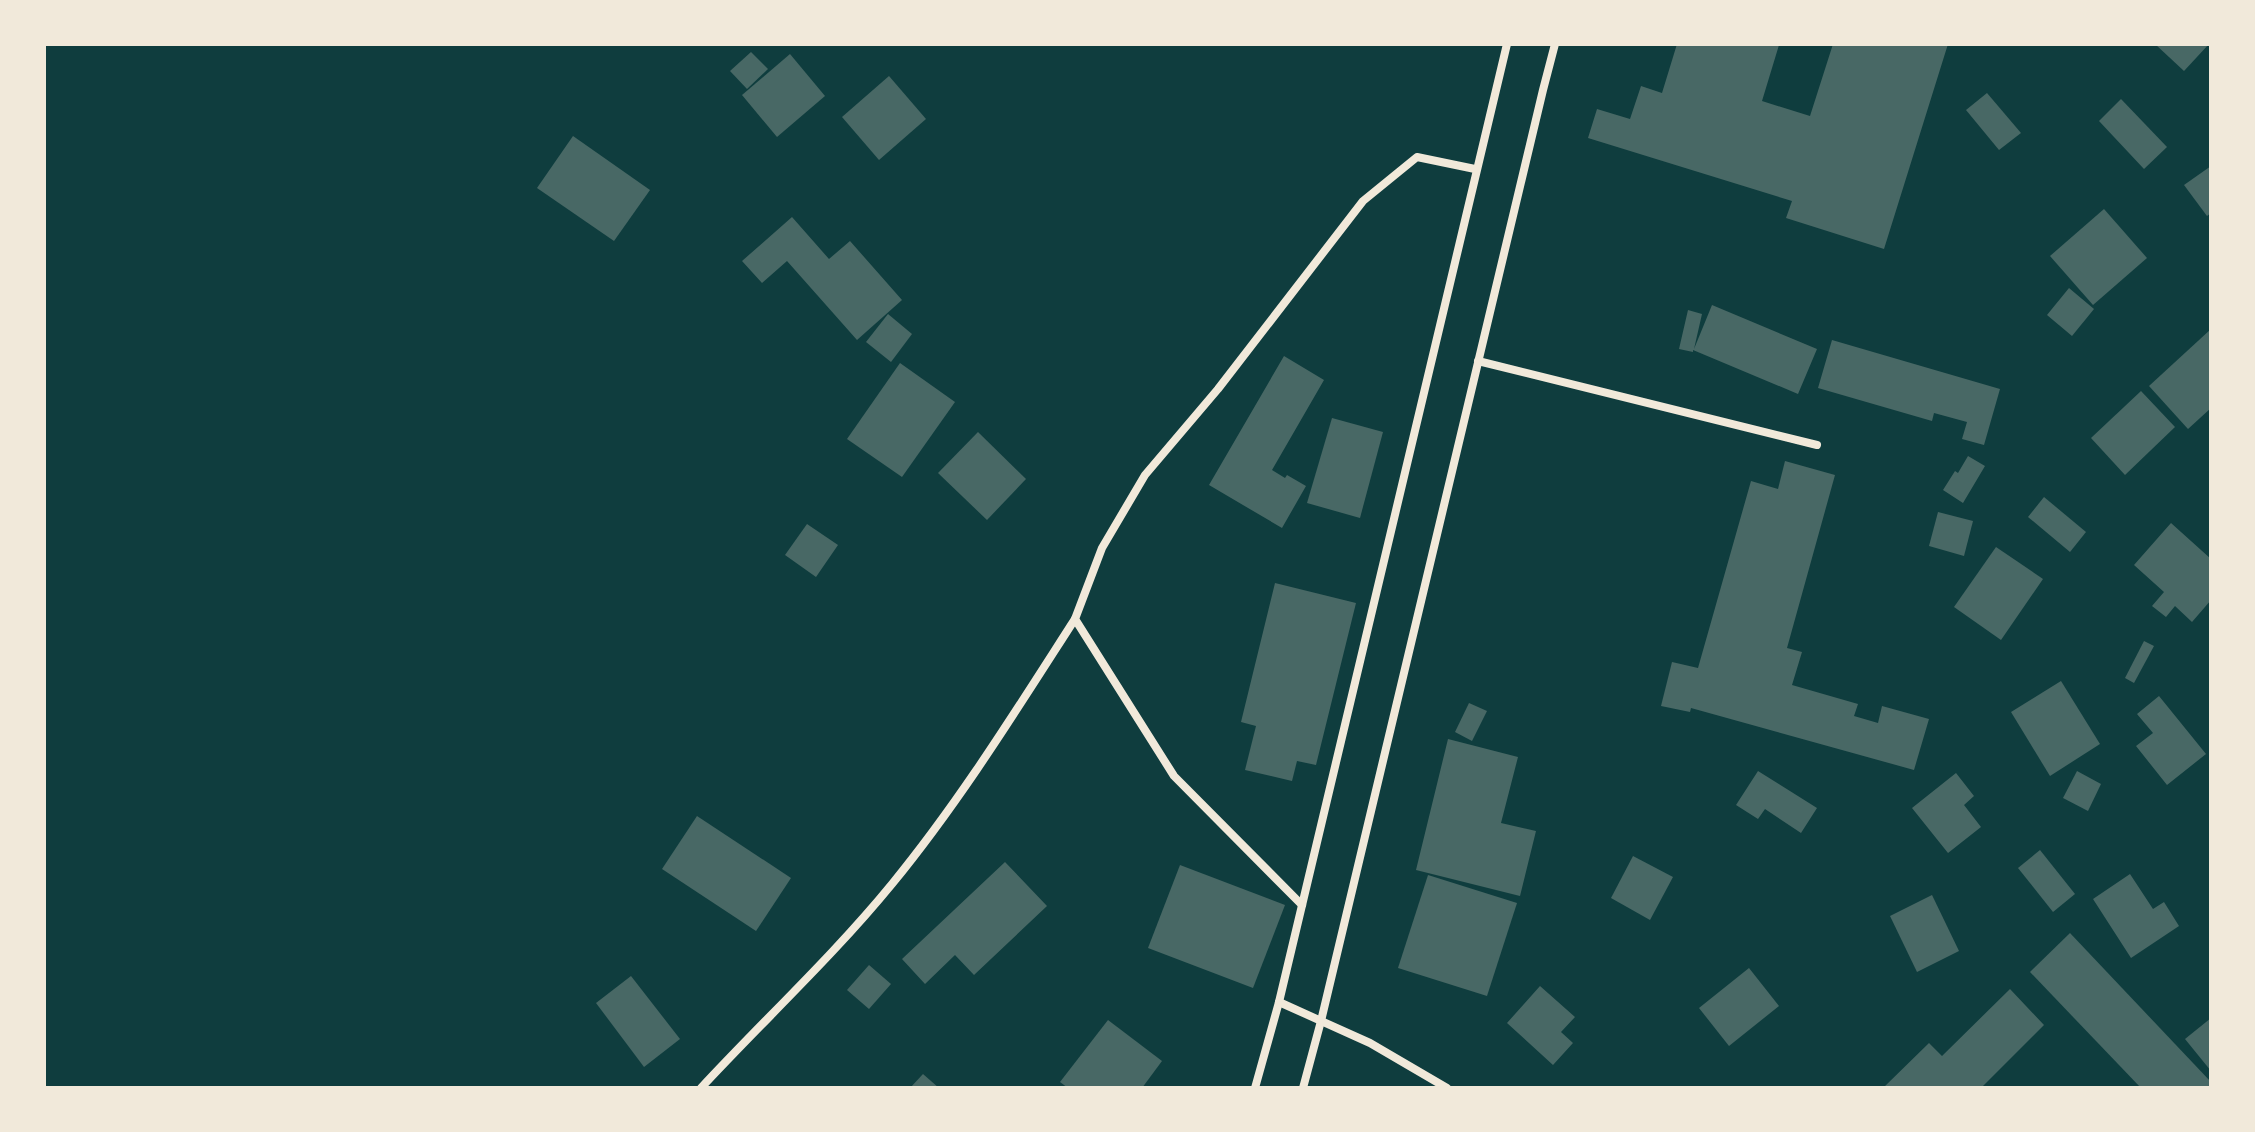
<svg xmlns="http://www.w3.org/2000/svg" width="2255" height="1132" font-family="Karla,sans-serif">
<style>
.building{fill:#486865}
.lines{fill:none;stroke-linecap:round;stroke-linejoin:round}
.minor{stroke:#f1e9da;stroke-width:8}
</style>
<rect width="100%" height="100%" fill="#0f3d3e"/>
<!-- building -->
<g class="building">
<polygon points="1677,44 1779,45 1762,101 1810,116 1833,44 1948,44 1884,249 1786,218 1792,201 1588,138 1597,109 1630,119 1641,86 1662,93"/>
<polygon points="2155,44 2209,44 2184,71"/>
<polygon points="751,52 768,69 747,89 730,71"/>
<polygon points="790,54 825,96 777,137 742,95"/>
<polygon points="889,76 926,119 879,160 842,117"/>
<polygon points="1987,93 2021,133 1999,150 1966,110"/>
<polygon points="2121,99 2167,147 2144,169 2099,121"/>
<polygon points="573,136 650,190 614,241 537,188"/>
<polygon points="2211,166 2211,213 2207,216 2184,185"/>
<polygon points="2104,209 2147,258 2093,305 2050,256"/>
<polygon points="792,217 829,259 850,241 902,300 857,340 787,261 762,283 742,261"/>
<polygon points="2069,288 2094,309 2072,336 2047,315"/>
<polygon points="1712,305 1817,349 1798,394 1693,350 1693,352 1679,349 1688,310 1702,314 1694,349"/>
<polygon points="888,314 912,334 891,362 866,342"/>
<polygon points="2211,329 2211,408 2188,429 2149,386"/>
<polygon points="1832,340 2000,389 1984,445 1962,439 1967,422 1934,413 1932,421 1818,388"/>
<polygon points="1284,356 1324,380 1272,470 1285,478 1287,475 1306,486 1282,528 1209,485"/>
<polygon points="900,363 955,402 902,477 847,439"/>
<polygon points="2141,391 2175,427 2125,475 2091,438"/>
<polygon points="1332,418 1383,432 1360,518 1307,503"/>
<polygon points="978,432 1026,479 987,520 938,473"/>
<polygon points="1968,456 1985,466 1963,503 1943,490 1955,471 1958,473"/>
<polygon points="1785,461 1835,475 1787,648 1802,652 1792,685 1858,704 1854,716 1878,723 1882,706 1929,719 1914,770 1691,708 1690,712 1661,706 1672,662 1698,668 1751,481 1778,489"/>
<polygon points="2044,497 2086,532 2070,552 2028,517"/>
<polygon points="1938,512 1973,521 1964,556 1929,546"/>
<polygon points="2171,523 2211,559 2211,600 2192,622 2175,606 2166,617 2152,606 2164,592 2134,565"/>
<polygon points="807,524 838,545 816,577 785,555"/>
<polygon points="1996,547 2043,579 2001,640 1954,607"/>
<polygon points="1275,583 1356,603 1316,765 1297,761 1292,781 1245,770 1256,726 1241,722"/>
<polygon points="2144,641 2154,646 2134,683 2125,678"/>
<polygon points="2061,681 2100,744 2050,776 2011,712"/>
<polygon points="2159,696 2206,754 2167,785 2136,746 2153,733 2137,714"/>
<polygon points="1469,703 1487,711 1472,741 1455,732"/>
<polygon points="1448,739 1518,757 1501,823 1536,831 1520,896 1416,870"/>
<polygon points="1758,771 1817,808 1801,833 1765,809 1758,819 1736,805"/>
<polygon points="2077,771 2101,784 2088,811 2063,798"/>
<polygon points="1956,773 1974,796 1964,805 1981,827 1948,853 1912,808"/>
<polygon points="697,816 791,878 756,931 662,869"/>
<polygon points="2040,850 2075,894 2053,912 2018,868"/>
<polygon points="1633,856 1673,877 1650,920 1611,898"/>
<polygon points="1005,862 1047,906 974,975 955,955 925,984 902,959"/>
<polygon points="1180,865 1285,905 1253,988 1148,948"/>
<polygon points="2130,874 2153,909 2164,902 2179,926 2131,958 2093,899"/>
<polygon points="1428,875 1517,903 1487,996 1398,968"/>
<polygon points="1932,895 1959,951 1917,972 1890,916"/>
<polygon points="2070,933 2211,1082 2211,1088 2141,1088 2030,972"/>
<polygon points="869,965 891,984 869,1009 847,990"/>
<polygon points="1749,968 1779,1006 1729,1046 1699,1008"/>
<polygon points="631,976 680,1039 644,1067 596,1003"/>
<polygon points="1540,986 1575,1017 1561,1032 1573,1043 1553,1065 1507,1023"/>
<polygon points="2010,989 2044,1025 1981,1088 1883,1088 1929,1043 1942,1056"/>
<polygon points="2211,1018 2211,1071 2185,1039"/>
<polygon points="1108,1020 1162,1061 1142,1088 1068,1088 1060,1082"/>
<polygon points="923,1074 939,1088 910,1088"/>
</g>
<g class="lines">
<!-- minor -->
<g class="minor">
<polyline points="1478,361 1817,445"/>
<polyline points="1302,905 1174,776 1075,619 1102,548 1145,475 1218,389 1363,201 1417,157 1475,169"/>
<polyline points="1279,1002 1370,1043 1447,1088"/>
<path d="M701 1088C764 1020 834 955 892 884 960 801 1017 709 1075 619"/>
<polyline points="1255,1088 1279,1002 1507,44"/>
<polyline points="1303,1088 1321,1021 1543,90 1555,44"/>
</g>
</g>
<!-- border -->
<rect width="2255" height="1132" fill="none" stroke="#f1e9da" stroke-width="92"/>
</svg>
